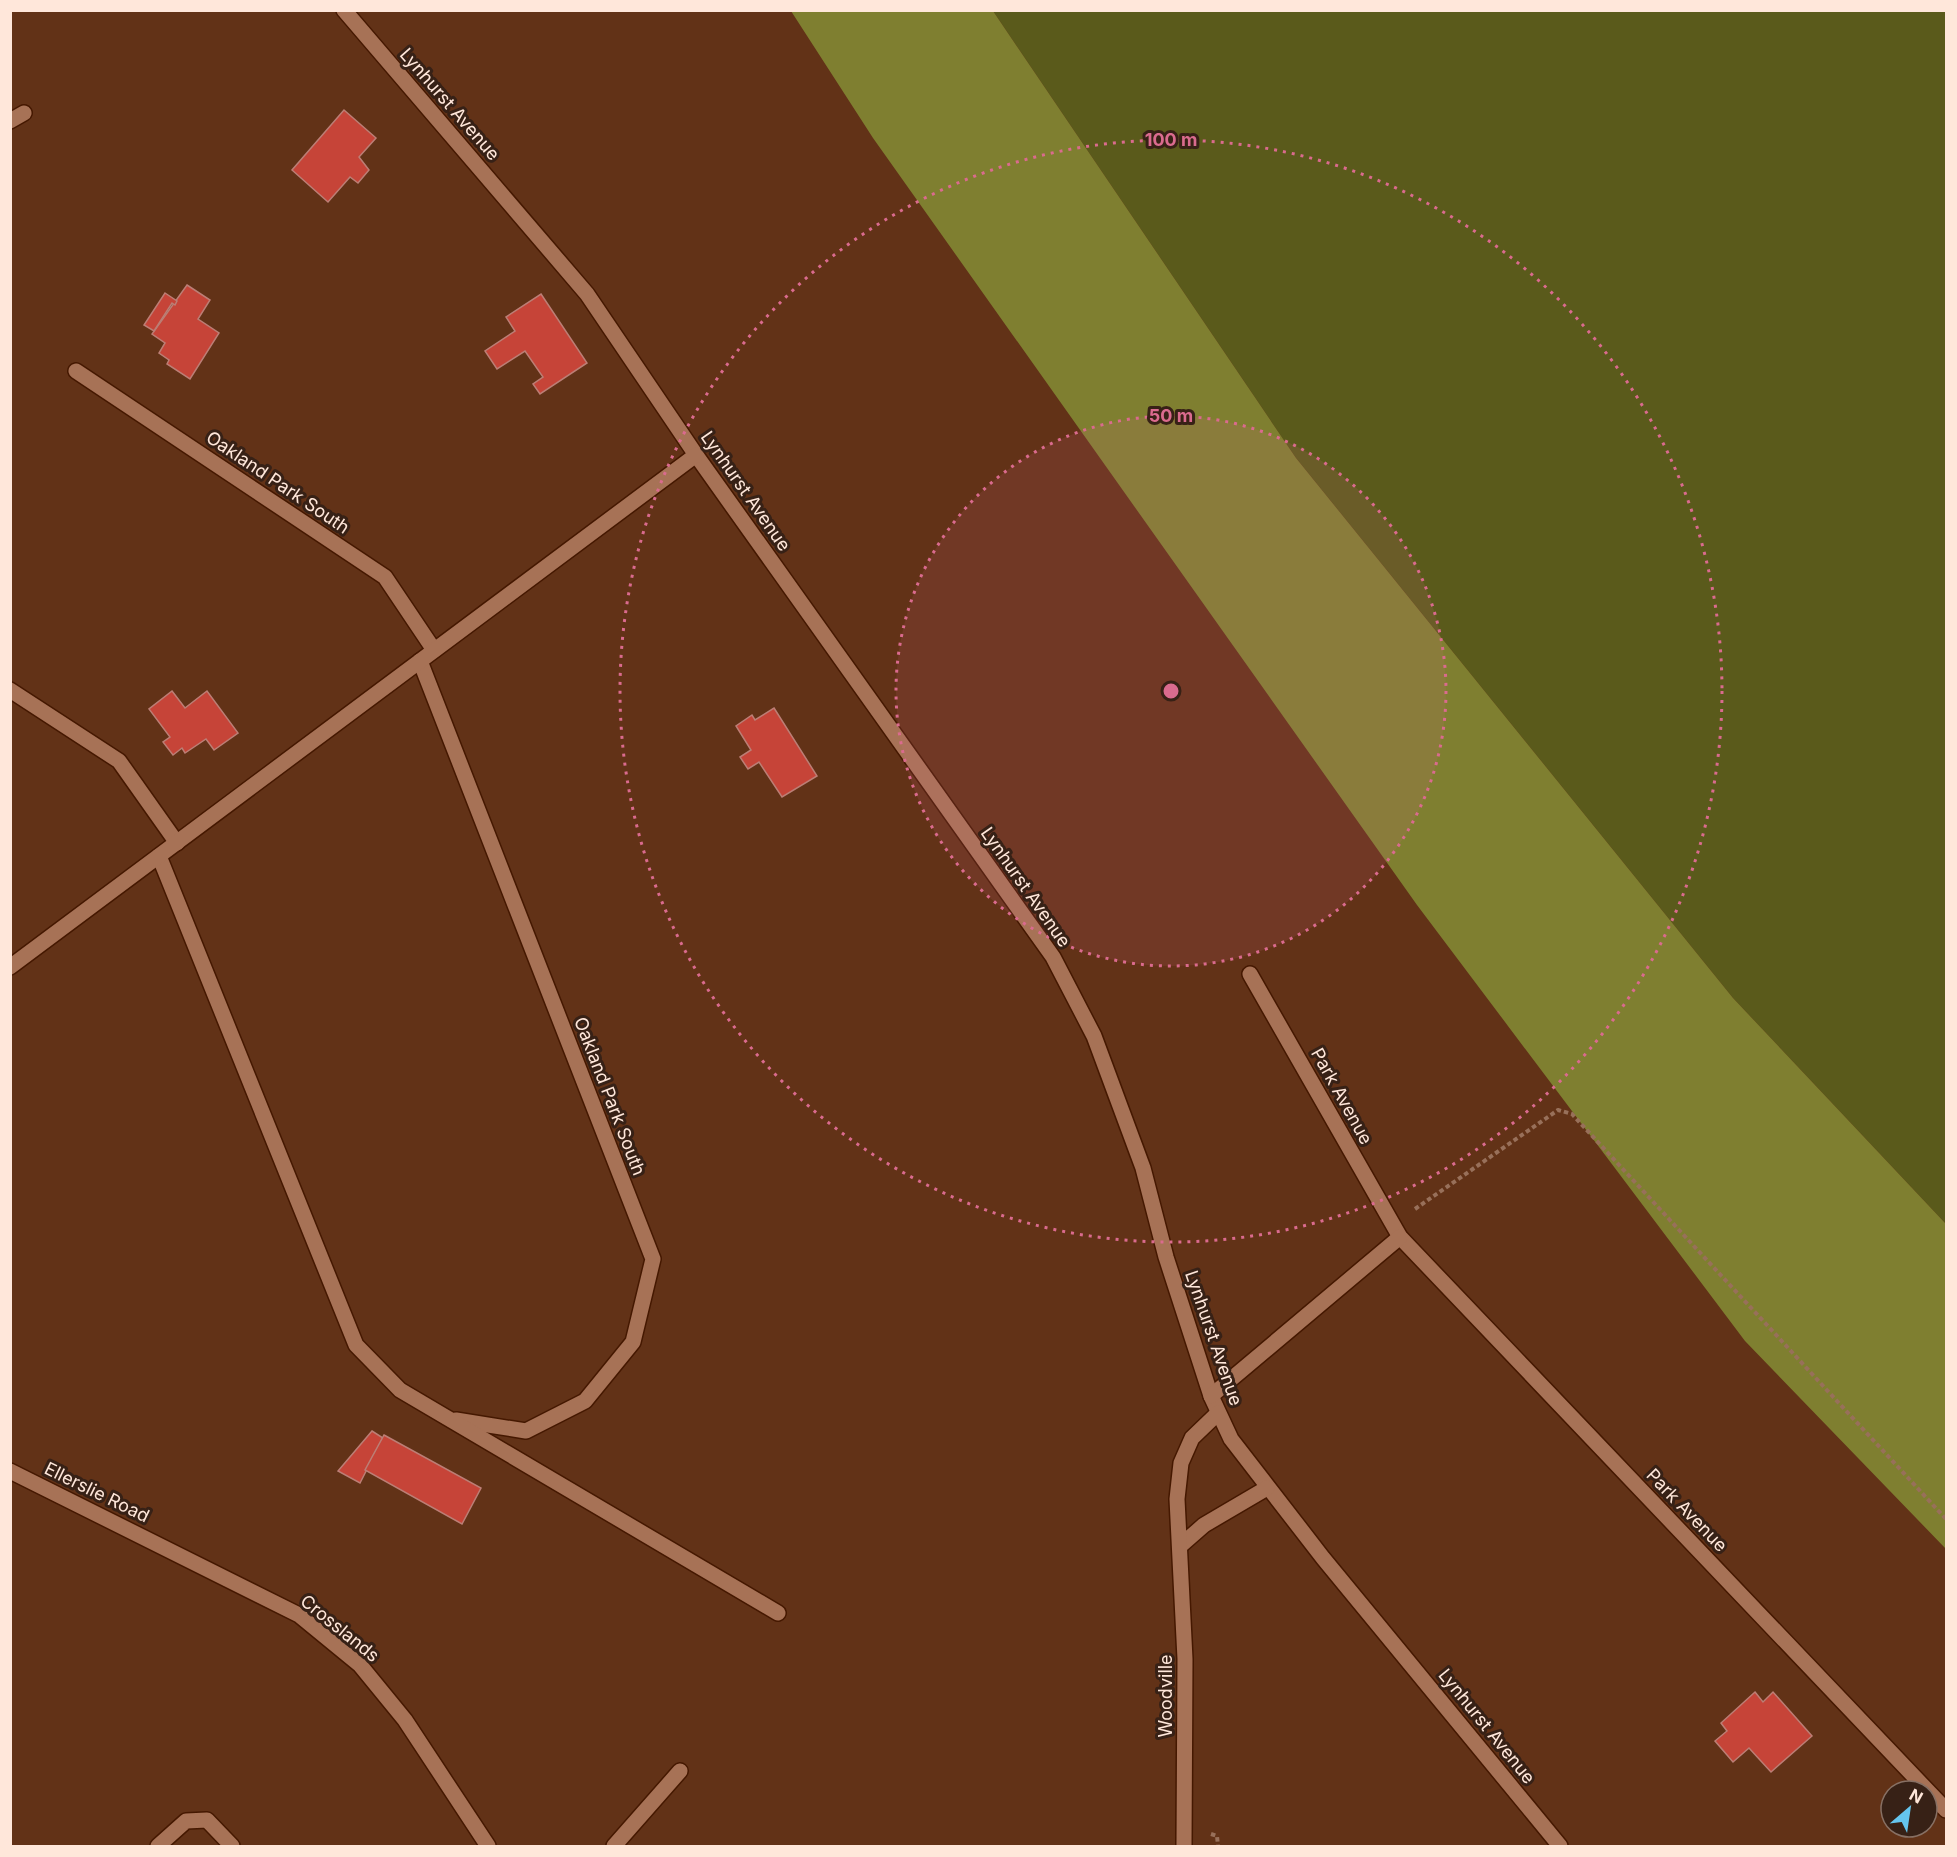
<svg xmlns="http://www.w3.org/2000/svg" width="1957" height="1857" font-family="Inter,sans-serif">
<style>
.green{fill:#5a5a1b}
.forest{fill:#7f7f30}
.building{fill:#c64438;stroke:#bc7e75;stroke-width:1.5}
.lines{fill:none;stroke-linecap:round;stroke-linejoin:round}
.minor-casing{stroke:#451800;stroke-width:18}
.path{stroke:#98705a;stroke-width:4;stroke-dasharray:4.5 3;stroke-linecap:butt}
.minor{stroke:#a77256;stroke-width:15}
.ring{fill:none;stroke:#da6b8e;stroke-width:3;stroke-dasharray:3 6}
.labels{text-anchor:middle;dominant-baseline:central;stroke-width:6;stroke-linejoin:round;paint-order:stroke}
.street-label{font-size:18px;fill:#ffe7da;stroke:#372116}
.centre{fill:#da6b8e;stroke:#372116;stroke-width:3}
.ring-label{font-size:18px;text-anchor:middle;font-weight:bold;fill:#da6b8e;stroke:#372116;stroke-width:6;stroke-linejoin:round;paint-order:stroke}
</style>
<rect width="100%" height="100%" fill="#623217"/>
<!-- green -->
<polygon class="green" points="993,11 1946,11 1946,1224 1733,998 1296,458"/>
<!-- forest -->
<polygon class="forest" points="791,11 993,11 1296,458 1733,998 1946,1224 1946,1549 1745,1341 1417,905 873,138"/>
<!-- building -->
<g class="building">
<polygon points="344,110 376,138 359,157 369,170 358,183 350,177 328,202 292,170"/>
<polygon points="187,285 210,300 198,319 219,333 190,379 167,364 169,360 159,353 165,343 152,334"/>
<polygon points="165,293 177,301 175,305 172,303 154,331 144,325"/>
<polygon points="541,294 587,363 540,394 533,384 543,377 525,351 497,369 485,351 515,331 506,317"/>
<polygon points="172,691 185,708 207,691 238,733 214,750 206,739 185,753 182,748 173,755 163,742 170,737 149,709"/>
<polygon points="774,708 817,776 782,797 759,762 748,769 740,757 751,750 736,726 752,715 755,720"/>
<polygon points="372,1431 383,1438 360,1483 338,1471"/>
<polygon points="384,1435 481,1488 462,1524 365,1470"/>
<polygon points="1755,1692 1763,1702 1773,1692 1812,1736 1771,1772 1749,1748 1733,1762 1715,1741 1727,1731 1721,1723"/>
</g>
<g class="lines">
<defs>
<g id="minor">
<polyline points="344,10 587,294 696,455 1053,957 1094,1036 1143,1168 1166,1257 1211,1396 1231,1439 1323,1558 1560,1846"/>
<polyline points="10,121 24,113"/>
<polyline points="76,371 385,577 434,650"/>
<polyline points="420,661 653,1259 633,1342 585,1401 526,1431 456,1420"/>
<polyline points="10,690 119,761 177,843"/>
<polyline points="159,856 356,1345 400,1390 778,1613"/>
<polyline points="10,967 696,455"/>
<polyline points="1250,974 1400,1237 1946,1810"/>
<polyline points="1211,1396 1400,1237"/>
<polyline points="10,1471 299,1615 360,1665 405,1720 488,1846"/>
<polyline points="1180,1546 1204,1525 1267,1488"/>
<polyline points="158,1846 186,1821 207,1820 232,1846"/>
<polyline points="614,1846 680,1771"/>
<polyline points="1184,1846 1185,1659 1177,1499 1181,1463 1192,1438 1218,1413"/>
</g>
</defs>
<!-- minor casing -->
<use href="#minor" class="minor-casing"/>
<!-- path -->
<g class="path">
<polyline points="1415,1209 1558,1110 1572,1114 1946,1519"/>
<polyline points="1211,1834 1217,1836 1218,1846"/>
</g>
<!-- minor -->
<use href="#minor" class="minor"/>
</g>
<!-- distance rings -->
<circle cx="1171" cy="691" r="275" fill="#da6b8e" fill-opacity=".12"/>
<g class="ring">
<circle cx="1171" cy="691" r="275"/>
<circle cx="1171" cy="691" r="551"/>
</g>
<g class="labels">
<!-- street labels -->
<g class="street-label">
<text transform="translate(450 104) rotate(49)">Lynhurst Avenue</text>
<text transform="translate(278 482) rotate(34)">Oakland Park South</text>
<text transform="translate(746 491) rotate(55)">Lynhurst Avenue</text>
<text transform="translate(1026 887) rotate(55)">Lynhurst Avenue</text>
<text transform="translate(610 1096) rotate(69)">Oakland Park South</text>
<text transform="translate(1342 1096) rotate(61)">Park Avenue</text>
<text transform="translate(1214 1338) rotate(71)">Lynhurst Avenue</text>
<text transform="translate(97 1492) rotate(26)">Ellerslie Road</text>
<text transform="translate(1687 1510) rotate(46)">Park Avenue</text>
<text transform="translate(340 1628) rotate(39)">Crosslands</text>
<text transform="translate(1165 1696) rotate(-90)">Woodville</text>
<text transform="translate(1487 1726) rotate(51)">Lynhurst Avenue</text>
</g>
</g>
<circle cx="1171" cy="691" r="9" class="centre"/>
<g class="ring-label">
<text x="1171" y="146">100 m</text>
<text x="1171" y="422">50 m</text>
</g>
<!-- border -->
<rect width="1957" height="1857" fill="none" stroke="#ffe7da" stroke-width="24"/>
<!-- north arrow -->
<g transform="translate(1909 1809) rotate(29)"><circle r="28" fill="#372116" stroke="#877064" stroke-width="1.5"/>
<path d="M0-4.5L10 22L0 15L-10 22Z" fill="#65c5ee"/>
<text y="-9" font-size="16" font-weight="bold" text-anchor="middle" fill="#ffe7da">N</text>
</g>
</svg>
